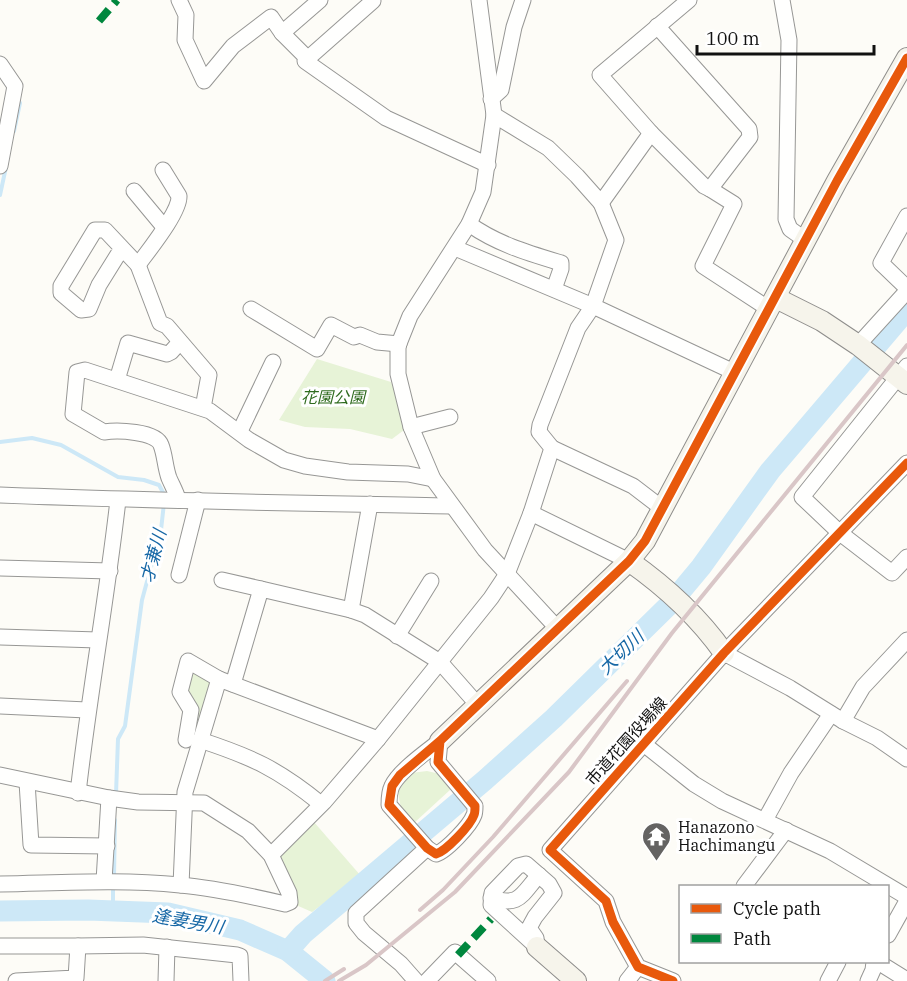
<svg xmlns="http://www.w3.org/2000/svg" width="907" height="981" font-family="'IBM Plex Serif','Noto Sans JP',serif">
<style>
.green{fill:#e7f3d7}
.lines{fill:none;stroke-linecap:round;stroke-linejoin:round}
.stream{stroke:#cde8f7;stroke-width:4}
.river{stroke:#cde8f7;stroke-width:21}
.street-casing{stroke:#979795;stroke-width:17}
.secondary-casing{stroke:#8e8d8b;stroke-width:22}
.street{stroke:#fffffe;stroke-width:15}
.secondary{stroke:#f6f4eb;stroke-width:20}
.rail{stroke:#d9c6c7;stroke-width:4}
.quiet{stroke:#00873e;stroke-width:8;stroke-dasharray:15 8;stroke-linecap:butt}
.cycleway-casing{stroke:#fff;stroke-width:13}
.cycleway{stroke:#e8590c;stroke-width:9}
.labels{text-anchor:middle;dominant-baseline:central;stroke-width:6;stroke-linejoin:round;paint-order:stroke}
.park-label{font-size:16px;font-style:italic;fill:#2f6b1f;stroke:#fff}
.street-label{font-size:16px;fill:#111;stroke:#fff}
.poi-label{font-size:16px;fill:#111;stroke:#fff;text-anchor:start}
.water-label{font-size:18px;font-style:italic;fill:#1768a6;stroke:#fff}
</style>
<rect width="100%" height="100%" fill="#fdfcf7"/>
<!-- green -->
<g class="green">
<polygon points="317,359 391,382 408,427 392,439 350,429 305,427 279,420"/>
<polygon points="190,665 215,680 196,742 182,692"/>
<polygon points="427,771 440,774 451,789 414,823 401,808 398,793 405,779 411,773"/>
<polygon points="313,821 361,876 312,912 296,905 276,855"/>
</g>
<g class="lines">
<!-- stream -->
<g class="stream">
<polyline points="14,131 20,103 17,98"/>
<polyline points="0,195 6,167"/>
<polyline points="0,442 32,438 61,445 118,477 144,480 159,485 165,496"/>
<polyline points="116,794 118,739 125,726 142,600 161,530 164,503"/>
<polyline points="114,876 115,820"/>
<polyline points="108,911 113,902 113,890"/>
</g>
<!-- river -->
<g class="river">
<polyline points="0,911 88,910 168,913 240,930 288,951 325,981"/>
<polyline points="288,951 303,934 485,780 554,718 671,603 701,567 770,471 907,310"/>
</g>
<defs>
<g id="street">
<polyline points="179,0 186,15 185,40 204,81 233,46 271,17 282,33"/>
<polyline points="479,0 494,115 483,192 469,224 410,316 398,346 398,374 411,427 433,479 485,550 557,628"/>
<polyline points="782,0 789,40 786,219 790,229 807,241"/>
<polyline points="373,1 305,61 386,118 488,165"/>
<polyline points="308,59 282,33 320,0"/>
<polyline points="0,64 15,86 0,166"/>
<polyline points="491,99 501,90 514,27 523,0"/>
<polyline points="494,115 548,148 577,176 601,203 651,133 704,186 710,189 750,137 749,129 657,26"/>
<polyline points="651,133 600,75 689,0"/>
<polyline points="710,189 734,204 703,266 769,309"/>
<polyline points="134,191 164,227"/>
<polyline points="907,216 881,263 907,288"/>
<path d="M469 224C497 244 528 253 561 263V269L554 289"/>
<polyline points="122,248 99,285 89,309 81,310 61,293 61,286 95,230 105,230 138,265 160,323 167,326 209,375 203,408"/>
<polyline points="455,248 593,306 736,373"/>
<path d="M138 265C148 251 180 212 179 196L163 170"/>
<polyline points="251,309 317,349 331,325 354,337 360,335 377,342 399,344"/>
<polyline points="858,345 907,291"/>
<polyline points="907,366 802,497 840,533 892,573 907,557"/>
<polyline points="117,380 128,343 167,354 171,352 180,342"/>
<polyline points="411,427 450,417"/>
<polyline points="240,431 273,362"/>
<polyline points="552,448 633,486 663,509"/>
<path d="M0 495C150 501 301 503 452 506"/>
<path d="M178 499C176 492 172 485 169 478 165 467 165 455 161 445 156 431 117 430 104 432L73 414 77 372 85 370 210 411 249 440 284 460 305 466 348 472 408 474 433 479"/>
<polyline points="370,504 351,610 365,615 440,662 477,704"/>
<polyline points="531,513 629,561"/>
<polyline points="0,568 110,571"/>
<polyline points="179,575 198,500"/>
<polyline points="222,580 261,589"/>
<polyline points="397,636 431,581"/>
<polyline points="0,637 98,640"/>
<polyline points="724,653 790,688 843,721 877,738 907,759"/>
<polyline points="233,684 261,589 351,610"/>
<polyline points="0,706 87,710"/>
<polyline points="843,721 863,687 907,640"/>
<polyline points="186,740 191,710 180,692 188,661 219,679 378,739"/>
<path d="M200 740C252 757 278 769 321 804"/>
<path d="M440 741 438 762 475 806C475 808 475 813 474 815 470 826 446 851 436 854L427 848 389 805C389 799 389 792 392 786 399 771 426 752 440 741Z"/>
<polyline points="645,745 694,784 722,801 830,851 907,897"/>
<path d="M0 775 109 798 138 802 204 803 248 831 271 855 289 893 290 902 285 904C251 896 215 888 180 885 120 879 60 883 0 884"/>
<polyline points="27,782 31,845 107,846"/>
<path d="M78 793C89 695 107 598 118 500"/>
<polyline points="765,820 791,773 831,714"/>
<polyline points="271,855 324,802 378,739 491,598 507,574 531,513 552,448 539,432 540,425 578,328 593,306 616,240 601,203"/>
<polygon points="526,864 549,884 554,893 535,917 529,928 536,938 537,947 491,905 492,893 518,866"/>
<polyline points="104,881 109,798"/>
<polyline points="181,885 185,792 219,679"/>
<polyline points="744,886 786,830"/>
<path d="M491 898C520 907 521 895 539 875"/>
<polyline points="888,935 907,901"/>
<polyline points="0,946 78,946 76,978 16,981"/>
<polyline points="78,946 143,945 237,955 240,956 241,981"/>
<polyline points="878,962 907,980"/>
<polyline points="166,981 167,947"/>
<polyline points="416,981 401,964 364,933 356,923 356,913 427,848"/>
<polyline points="427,981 455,952 488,981"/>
<polyline points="627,981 638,967"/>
<polyline points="673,981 638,967 613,922 606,901 550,850 724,653 907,463"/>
<polyline points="828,981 838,962"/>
<polyline points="868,981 873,970 874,962"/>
</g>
<g id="secondary">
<polyline points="776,298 822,321 858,345 907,384"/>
<path d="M629 561C666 587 698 616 724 653"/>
<polyline points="440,741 629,561 645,541 837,181 907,58"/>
<polyline points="537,947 576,981"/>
</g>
</defs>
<!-- street casing -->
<use href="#street" class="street-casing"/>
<!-- secondary casing -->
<use href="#secondary" class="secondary-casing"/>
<!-- street -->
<use href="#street" class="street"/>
<!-- secondary -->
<use href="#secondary" class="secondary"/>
<!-- rail -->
<g class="rail">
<polyline points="420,910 443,890 493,837 627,681"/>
<polyline points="325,981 344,969"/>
<polyline points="339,981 366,965 455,892 569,772 672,633 907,345"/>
</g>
<!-- quiet -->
<g class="quiet">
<polyline points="99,21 117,0"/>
<polyline points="458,955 491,919"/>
</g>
<defs>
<g id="cycleway">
<path d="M440 741 438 762 475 806C475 808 475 813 474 815 470 826 446 851 436 854L427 848 389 805 392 786 400 775 440 741 629 561 645 541 837 181 907 58"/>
<polyline points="673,981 638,967 613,922 606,901 550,850 724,653 907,463"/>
</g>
</defs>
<!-- cycleway casing -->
<use href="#cycleway" class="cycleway-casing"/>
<!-- cycleway -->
<use href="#cycleway" class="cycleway"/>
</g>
<!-- icons -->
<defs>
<symbol id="temple-pin" viewBox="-11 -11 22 30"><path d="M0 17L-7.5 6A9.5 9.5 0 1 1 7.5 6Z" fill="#646362" stroke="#fff"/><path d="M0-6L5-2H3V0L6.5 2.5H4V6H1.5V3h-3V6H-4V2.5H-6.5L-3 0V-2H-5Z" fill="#fff"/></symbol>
</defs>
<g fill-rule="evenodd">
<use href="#temple-pin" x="640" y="820" width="33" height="45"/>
</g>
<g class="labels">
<!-- park labels -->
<g class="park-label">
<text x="333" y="397">花園公園</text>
</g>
<!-- street labels -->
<g class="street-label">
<text transform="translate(626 741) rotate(-48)">市道花園役場線</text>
</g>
<!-- poi labels -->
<g class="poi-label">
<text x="678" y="827">Hanazono<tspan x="678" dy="18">Hachimangu</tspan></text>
</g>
<!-- water labels -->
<g class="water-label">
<text transform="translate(153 556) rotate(-75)">才兼川</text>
<text transform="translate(621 652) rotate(-44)">大切川</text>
<text transform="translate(188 921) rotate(10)">逢妻男川</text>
</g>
</g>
<!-- legend -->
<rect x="679" y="885" width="210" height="78" fill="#ffffff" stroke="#a0a0a0" stroke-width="1.5"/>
<rect x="691" y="904" width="30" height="9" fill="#e8590c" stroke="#a0a0a0" stroke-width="1.5"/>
<text x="733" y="915" font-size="18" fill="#111111">Cycle path</text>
<rect x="691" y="934" width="30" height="9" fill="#00873e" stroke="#a0a0a0" stroke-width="1.5"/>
<text x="733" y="945" font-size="18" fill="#111111">Path</text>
<!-- scale -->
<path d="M697 45v9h177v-9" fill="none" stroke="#111111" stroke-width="3"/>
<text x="706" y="45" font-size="18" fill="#111111" stroke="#ffffff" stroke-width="4.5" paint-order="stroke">100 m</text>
</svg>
